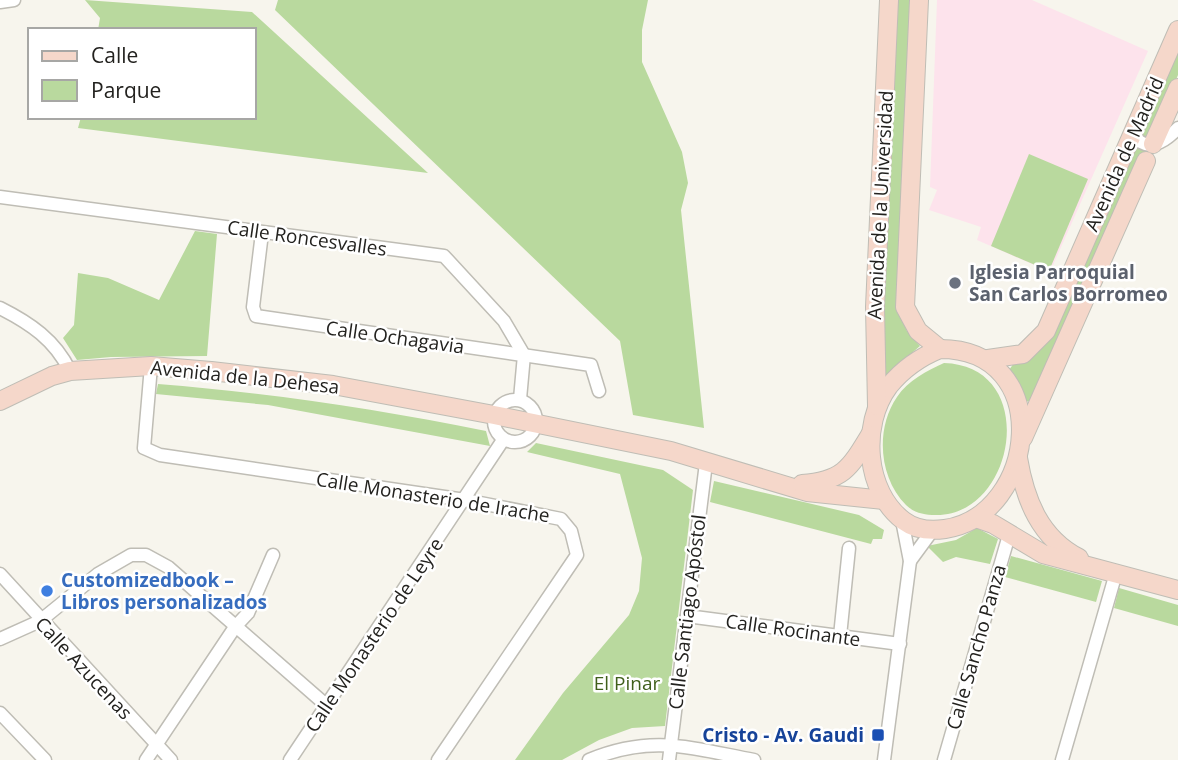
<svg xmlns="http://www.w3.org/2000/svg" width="1178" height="760" font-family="'Open Sans',sans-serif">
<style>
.education{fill:#fde3ec}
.green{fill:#b9d99e}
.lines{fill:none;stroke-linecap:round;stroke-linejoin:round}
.street-casing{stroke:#bfbdb5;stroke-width:15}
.secondary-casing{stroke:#bfbdb5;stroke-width:20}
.street{stroke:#fff;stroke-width:12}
.secondary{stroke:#f5d7ca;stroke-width:18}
.worship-dot{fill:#6b7280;stroke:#fff;stroke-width:2.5}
.shop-dot{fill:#3f7fe0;stroke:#fff;stroke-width:2.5}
.transit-dot{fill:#1a4fb4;stroke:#fff;stroke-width:2.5}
.labels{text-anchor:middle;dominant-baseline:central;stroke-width:5;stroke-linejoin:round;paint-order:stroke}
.street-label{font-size:19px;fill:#23221f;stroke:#fff}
.worship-label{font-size:19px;font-weight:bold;fill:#5b616d;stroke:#fff;text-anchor:start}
.shop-label{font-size:19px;font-weight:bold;fill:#366cbe;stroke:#fff;text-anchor:start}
.park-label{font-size:19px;fill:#3f5f1a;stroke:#fff}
.transit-label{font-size:19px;font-weight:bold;fill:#164399;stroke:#fff;text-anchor:end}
</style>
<rect width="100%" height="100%" fill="#f7f5ed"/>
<!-- education -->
<polygon class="education" points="937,0 1032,0 1148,51 1050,272 977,240 981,227 929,210 937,190 930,187"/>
<!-- green -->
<g class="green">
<polygon points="85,0 252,12 428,173 78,128 81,117 254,117 254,30 98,30 100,18"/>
<polygon points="278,0 648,0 642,30 642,62 682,152 688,183 681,210 704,428 633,415 620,341 275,10"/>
<polygon points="895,0 915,0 902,316 907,331 920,346 898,365 878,393"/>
<polygon points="1178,44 1178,75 1036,400 1024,402 1009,370 1014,363 1031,357"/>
<polygon points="1029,154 1088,179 1049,271 991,246"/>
<polygon points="195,231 217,234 207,356 111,357 77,360 63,338 74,325 78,273 108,278 159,300"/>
<path d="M944 363C1041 366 1016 517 935 515 925 515 914 513 906 505 879 478 875 429 897 397 908 380 927 371 944 363Z"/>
<path d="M158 384C269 393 377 409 486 431L490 446 268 405 156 394Z"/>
<polygon points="536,443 663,470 693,490 665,726 632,728 599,740 562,760 515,760 563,693 629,615 639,591 642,558 620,474 527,452"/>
<polygon points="714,481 859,515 884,530 882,539 873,539 871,544 710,502"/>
<polygon points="977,528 998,539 990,564 956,557 943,562 927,546 956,540"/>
<polygon points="1011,556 1102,581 1096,602 1005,577"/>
<polygon points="1119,588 1178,605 1178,626 1114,608"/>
</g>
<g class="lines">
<defs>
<g id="street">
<polyline points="0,2 14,0"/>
<path d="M1132 134C1147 154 1165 142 1178 128"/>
<polyline points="0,197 444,256 504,321 524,355 520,399"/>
<polyline points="262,233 253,307 256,316 591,365 599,391"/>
<path d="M0 308C30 323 55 340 70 371"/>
<polyline points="151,366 144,448 160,455 465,500 561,519 571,531 577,555 438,760"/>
<circle cx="515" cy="421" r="21"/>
<polyline points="910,561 932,531"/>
<polyline points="0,574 171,760"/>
<polyline points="687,616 900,644"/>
<polyline points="840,636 849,548"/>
<polyline points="0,639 40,621 98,574 131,555 146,555 168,567 326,705"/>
<polyline points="0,713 45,760"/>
<polyline points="146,760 235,627 248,613 273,555"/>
<polyline points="290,760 503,440"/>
<path d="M589 760C652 734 690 748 754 760"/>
<polyline points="669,760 706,463"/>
<polyline points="884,760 910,561 902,520"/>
<polyline points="944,760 1009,535"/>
<polyline points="1062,760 1116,573"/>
</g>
<g id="secondary">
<polyline points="919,0 905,307 918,331 940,349"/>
<polyline points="1153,144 1178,88"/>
<path d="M940 349C1056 349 1038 515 945 529 931 531 916 530 904 521 865 492 860 425 889 386 903 369 920 357 940 349Z"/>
<polyline points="988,359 1023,354 1046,331 1178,30"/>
<polyline points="0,401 52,376 70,371 151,366 211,371 333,385 494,415 671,451 807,492 884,500"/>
<polyline points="877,406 875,307 889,0"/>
<polyline points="1023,438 1146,161"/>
<path d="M1018 458C1025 500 1040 538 1079 558"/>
<path d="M802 484C843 481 850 468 870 435"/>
<polyline points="976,518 993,524 1043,554 1178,590"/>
</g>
</defs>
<!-- street casing -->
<use href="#street" class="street-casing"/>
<!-- secondary casing -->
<use href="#secondary" class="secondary-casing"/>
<!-- street -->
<use href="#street" class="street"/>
<!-- secondary -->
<use href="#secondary" class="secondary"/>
</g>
<!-- markers -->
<circle class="worship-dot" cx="955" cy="283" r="7"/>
<circle class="shop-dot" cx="47" cy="591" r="7"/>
<rect class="transit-dot" x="871" y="728" width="14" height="14" rx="3.5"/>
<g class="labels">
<!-- street labels -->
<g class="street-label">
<text transform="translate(1124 154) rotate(-66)">Avenida de Madrid</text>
<text transform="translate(880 205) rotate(-87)">Avenida de la Universidad</text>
<text transform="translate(307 238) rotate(8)">Calle Roncesvalles</text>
<text transform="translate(395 337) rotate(8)">Calle Ochagavia</text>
<text transform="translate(245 377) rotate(6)">Avenida de la Dehesa</text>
<text transform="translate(433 497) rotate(9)">Calle Monasterio de Irache</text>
<text transform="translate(687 612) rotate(-83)">Calle Santiago Apóstol</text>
<text transform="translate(793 630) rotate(8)">Calle Rocinante</text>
<text transform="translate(374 635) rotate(-56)">Calle Monasterio de Leyre</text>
<text transform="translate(976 647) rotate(-74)">Calle Sancho Panza</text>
<text transform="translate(84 668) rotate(47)">Calle Azucenas</text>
</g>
<!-- worship labels -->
<g class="worship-label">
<text x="969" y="272">Iglesia Parroquial<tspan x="969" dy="22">San Carlos Borromeo</tspan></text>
</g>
<!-- shop labels -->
<g class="shop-label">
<text x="61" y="580">Customizedbook –<tspan x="61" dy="22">Libros personalizados</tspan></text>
</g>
<!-- park labels -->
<g class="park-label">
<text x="627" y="683">El Pinar</text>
</g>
<!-- transit labels -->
<g class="transit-label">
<text x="864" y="735">Cristo - Av. Gaudi</text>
</g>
</g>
<!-- legend -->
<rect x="28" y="28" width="228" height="91" fill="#ffffff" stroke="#a7a7a5" stroke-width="2"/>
<rect x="42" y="51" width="35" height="10" fill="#f5d7ca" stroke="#a7a7a5" stroke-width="2"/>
<text x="91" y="63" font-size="21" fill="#23221f">Calle</text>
<rect x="42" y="80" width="35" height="21" fill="#b9d99e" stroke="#a7a7a5" stroke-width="2"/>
<text x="91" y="98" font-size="21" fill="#23221f">Parque</text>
</svg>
